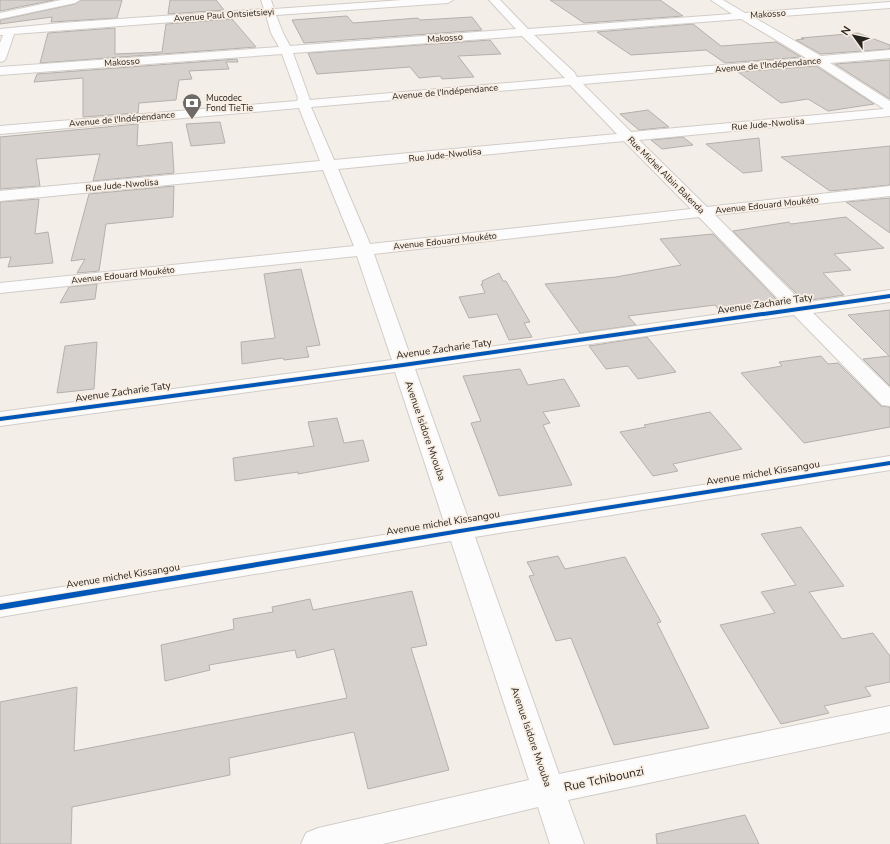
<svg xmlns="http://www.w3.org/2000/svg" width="890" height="844" font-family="'Nunito Sans',sans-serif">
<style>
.building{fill:#d6d1cd;stroke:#b4b0ab}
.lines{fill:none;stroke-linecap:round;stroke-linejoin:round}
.minor-casing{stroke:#d1ccc8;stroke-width:2}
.minor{fill:#fdfcfc;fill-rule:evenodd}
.cycleway-casing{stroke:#f9eee3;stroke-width:2}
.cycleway{fill:#0057b8;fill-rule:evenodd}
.labels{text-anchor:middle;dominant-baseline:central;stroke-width:3.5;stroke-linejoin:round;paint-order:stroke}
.far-street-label{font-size:9px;fill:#27231f;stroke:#f9eee3}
.far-poi-label{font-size:9px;fill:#27231f;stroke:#f9eee3;text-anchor:start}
.street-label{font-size:10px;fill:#27231f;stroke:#f9eee3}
.near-street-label{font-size:12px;fill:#27231f;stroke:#f9eee3}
</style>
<rect width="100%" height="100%" fill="#f4eee8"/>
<!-- building -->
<g class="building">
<polygon points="0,0 54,0 0,11"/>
<polygon points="81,0 122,0 117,18 51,22 52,17 0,24 0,20 75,4"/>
<polygon points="170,0 216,0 224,10 168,14"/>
<polygon points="550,0 660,0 683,16 584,23"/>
<polygon points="347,16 353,23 418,18 420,20 472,17 482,30 304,43 292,20"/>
<polygon points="232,19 256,47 40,63 48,33 115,28 115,54 162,52 166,24"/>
<polygon points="693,24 721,46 776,42 801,57 725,63 706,50 631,55 597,32"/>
<polygon points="858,33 890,45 890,49 821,54 796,40 804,39 801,38"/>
<polygon points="490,40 501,54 458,56 474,77 442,79 440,76 419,78 410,67 317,74 308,53"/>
<polygon points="237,59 238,62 226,62 229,69 189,71 192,79 179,80 176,100 139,103 138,113 83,117 83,78 34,82 37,74"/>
<polygon points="890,60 890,99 835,64"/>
<polygon points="816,66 874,104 828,111 808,99 781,103 738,72"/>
<polygon points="648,110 669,127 639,130 620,114"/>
<polygon points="220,122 225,143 191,146 186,124"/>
<polygon points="138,124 137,146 172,142 174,173 93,181 100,154 36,159 40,186 0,189 0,137"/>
<polygon points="683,137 693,145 662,149 651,140"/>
<polygon points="759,138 762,171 743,173 706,144"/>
<polygon points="890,146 890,185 830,191 781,157"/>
<polygon points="174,186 173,217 106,224 99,271 77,273 85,259 71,261 89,194"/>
<polygon points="890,198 890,233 846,202"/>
<polygon points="39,199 35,234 48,232 53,263 8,267 11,257 0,258 0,202"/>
<polygon points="846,217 884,248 834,254 851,270 823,273 844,295 804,301 733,231 789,222 791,224"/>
<polygon points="713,234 781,304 735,310 733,309 720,311 715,305 628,316 636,325 580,333 545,284 616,277 681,265 660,239"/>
<polygon points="301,269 320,345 306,347 309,357 284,360 283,358 242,364 241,342 275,338 264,274"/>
<polygon points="499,273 503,281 506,281 530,322 524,323 532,337 509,340 497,314 469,318 459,297 485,293 481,284 483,284 482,281"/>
<polygon points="97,284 95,299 60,303 69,287"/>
<polygon points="890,310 890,386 863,359 889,356 848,315"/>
<polygon points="647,337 676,372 638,379 628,366 606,369 589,346"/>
<polygon points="97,342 94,389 57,393 65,346"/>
<polygon points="821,356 828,364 838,363 881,406 890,407 890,427 804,443 741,373 782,366 779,362"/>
<polygon points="520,369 528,385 564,379 580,406 543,412 550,423 543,425 572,485 499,496 471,423 481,421 463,376"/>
<polygon points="710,412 742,449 673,464 678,471 653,476 620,432 646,427 644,425"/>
<polygon points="337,418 344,443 363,440 369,461 298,474 298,472 235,481 233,458 314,446 308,422"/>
<polygon points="801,527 844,586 809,592 842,639 873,633 890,656 890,682 865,687 871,696 824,706 829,713 781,724 720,625 775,613 761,592 796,585 761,534"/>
<polygon points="558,556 565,569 625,557 661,622 657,623 709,728 614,745 571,638 556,641 529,576 534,575 527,562"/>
<polygon points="412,591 427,645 411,648 449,770 368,789 354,732 229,758 230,775 72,807 71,844 0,844 0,702 77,687 74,751 347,698 334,649 297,658 295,650 209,665 210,670 165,681 161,645 234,629 233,619 273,612 272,607 310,599 313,610"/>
<polygon points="745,815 759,844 657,844 656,834"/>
</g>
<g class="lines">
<defs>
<g id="minor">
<polygon points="61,0 80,0 75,3 0,19 0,13"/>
<path d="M261 0H271L274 9 402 0H453L448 3 276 15 283 33 290 46 516 29 489 0H500L528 29 732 14 711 0H723L745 13 890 2V8L755 18 821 56 890 50V58L830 63 890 101V116L639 140 707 207 890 186V196L715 215 803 303 890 290V302L813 313 890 388V406L882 405 794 315 415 369 469 521 890 456V470L475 537 559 774 890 706V732L568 800 584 844H550L538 807 383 844H301L306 833 318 828 529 780 451 541 0 617V597L445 525 395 372 0 426V412L392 360 357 256 0 293V283L354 246 323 170 0 201V191L320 161 299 108 0 134V126L297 101 298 98 282 54 0 75V67L279 47 271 33 266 15 14 34 6 58 4 61 0 62V43L3 35H0V29L61 23 264 9ZM741 19 806 58 577 77 574 72 534 35ZM522 36 565 78 310 100 293 53ZM816 64 884 109 631 132 583 84ZM570 85 617 134 334 160 311 107ZM624 141 691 209 370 244 338 169ZM699 217 784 305 411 358 374 254Z"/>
</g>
</defs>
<!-- minor casing -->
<use href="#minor" class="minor-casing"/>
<!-- minor -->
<use href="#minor" class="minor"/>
<defs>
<g id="cycleway">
<polygon points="890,294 890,298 403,367 0,421 0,417 403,363"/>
<polygon points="890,461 890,465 460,533 0,610 0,604 460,529"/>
</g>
</defs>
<!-- cycleway casing -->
<use href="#cycleway" class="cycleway-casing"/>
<!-- cycleway -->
<use href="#cycleway" class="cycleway"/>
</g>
<!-- icons -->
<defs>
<symbol id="bank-pin" viewBox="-11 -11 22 30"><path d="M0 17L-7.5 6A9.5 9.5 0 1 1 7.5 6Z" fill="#6f6a65" stroke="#f9eee3"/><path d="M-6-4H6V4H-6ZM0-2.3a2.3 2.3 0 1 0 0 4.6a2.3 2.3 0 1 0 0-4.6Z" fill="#fff"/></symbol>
</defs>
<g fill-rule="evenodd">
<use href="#bank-pin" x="181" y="92" width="22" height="30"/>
</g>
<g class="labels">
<!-- far-street labels -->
<g class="far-street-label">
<text transform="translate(768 14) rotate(-4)">Makosso</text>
<text transform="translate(224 15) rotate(-4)">Avenue Paul Ontsietsieyi</text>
<text transform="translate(445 38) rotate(-4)">Makosso</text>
<text transform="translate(122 62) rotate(-4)">Makosso</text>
<text transform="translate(768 65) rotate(-5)">Avenue de l'Indépendance</text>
<text transform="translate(445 92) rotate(-5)">Avenue de l'Indépendance</text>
<text transform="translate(122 119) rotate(-5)">Avenue de l'Indépendance</text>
<text transform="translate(768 124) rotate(-5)">Rue Jude-Nwolisa</text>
<text transform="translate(445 155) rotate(-6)">Rue Jude-Nwolisa</text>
<text transform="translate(666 175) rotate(45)">Rue Michel Albin Balenda</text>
<text transform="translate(122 185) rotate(-5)">Rue Jude-Nwolisa</text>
<text transform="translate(767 205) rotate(-6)">Avenue Edouard Moukéto</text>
<text transform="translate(445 241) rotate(-6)">Avenue Edouard Moukéto</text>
<text transform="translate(123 275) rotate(-6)">Avenue Edouard Moukéto</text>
</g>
<!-- far-poi labels -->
<g class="far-poi-label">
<text x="206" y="98">Mucodec<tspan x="206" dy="10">Fond TieTie</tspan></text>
</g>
<!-- street labels -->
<g class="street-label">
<text transform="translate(765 304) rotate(-8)">Avenue Zacharie Taty</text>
<text transform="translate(444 349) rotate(-8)">Avenue Zacharie Taty</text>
<text transform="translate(123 392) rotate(-8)">Avenue Zacharie Taty</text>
<text transform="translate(425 431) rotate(71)">Avenue Isidore Mvouba</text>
<text transform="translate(763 473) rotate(-9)">Avenue michel Kissangou</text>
<text transform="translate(443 523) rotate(-9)">Avenue michel Kissangou</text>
<text transform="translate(123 576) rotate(-9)">Avenue michel Kissangou</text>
<text transform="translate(531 737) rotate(71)">Avenue Isidore Mvouba</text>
</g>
<!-- near-street labels -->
<g class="near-street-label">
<text transform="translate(604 779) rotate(-12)">Rue Tchibounzi</text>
</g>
</g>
<!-- north arrow -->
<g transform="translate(854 36) rotate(303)" stroke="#f9eee3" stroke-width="3" paint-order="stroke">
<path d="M0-3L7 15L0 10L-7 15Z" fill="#27231f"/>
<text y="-6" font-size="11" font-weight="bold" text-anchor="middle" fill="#27231f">N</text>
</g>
</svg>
